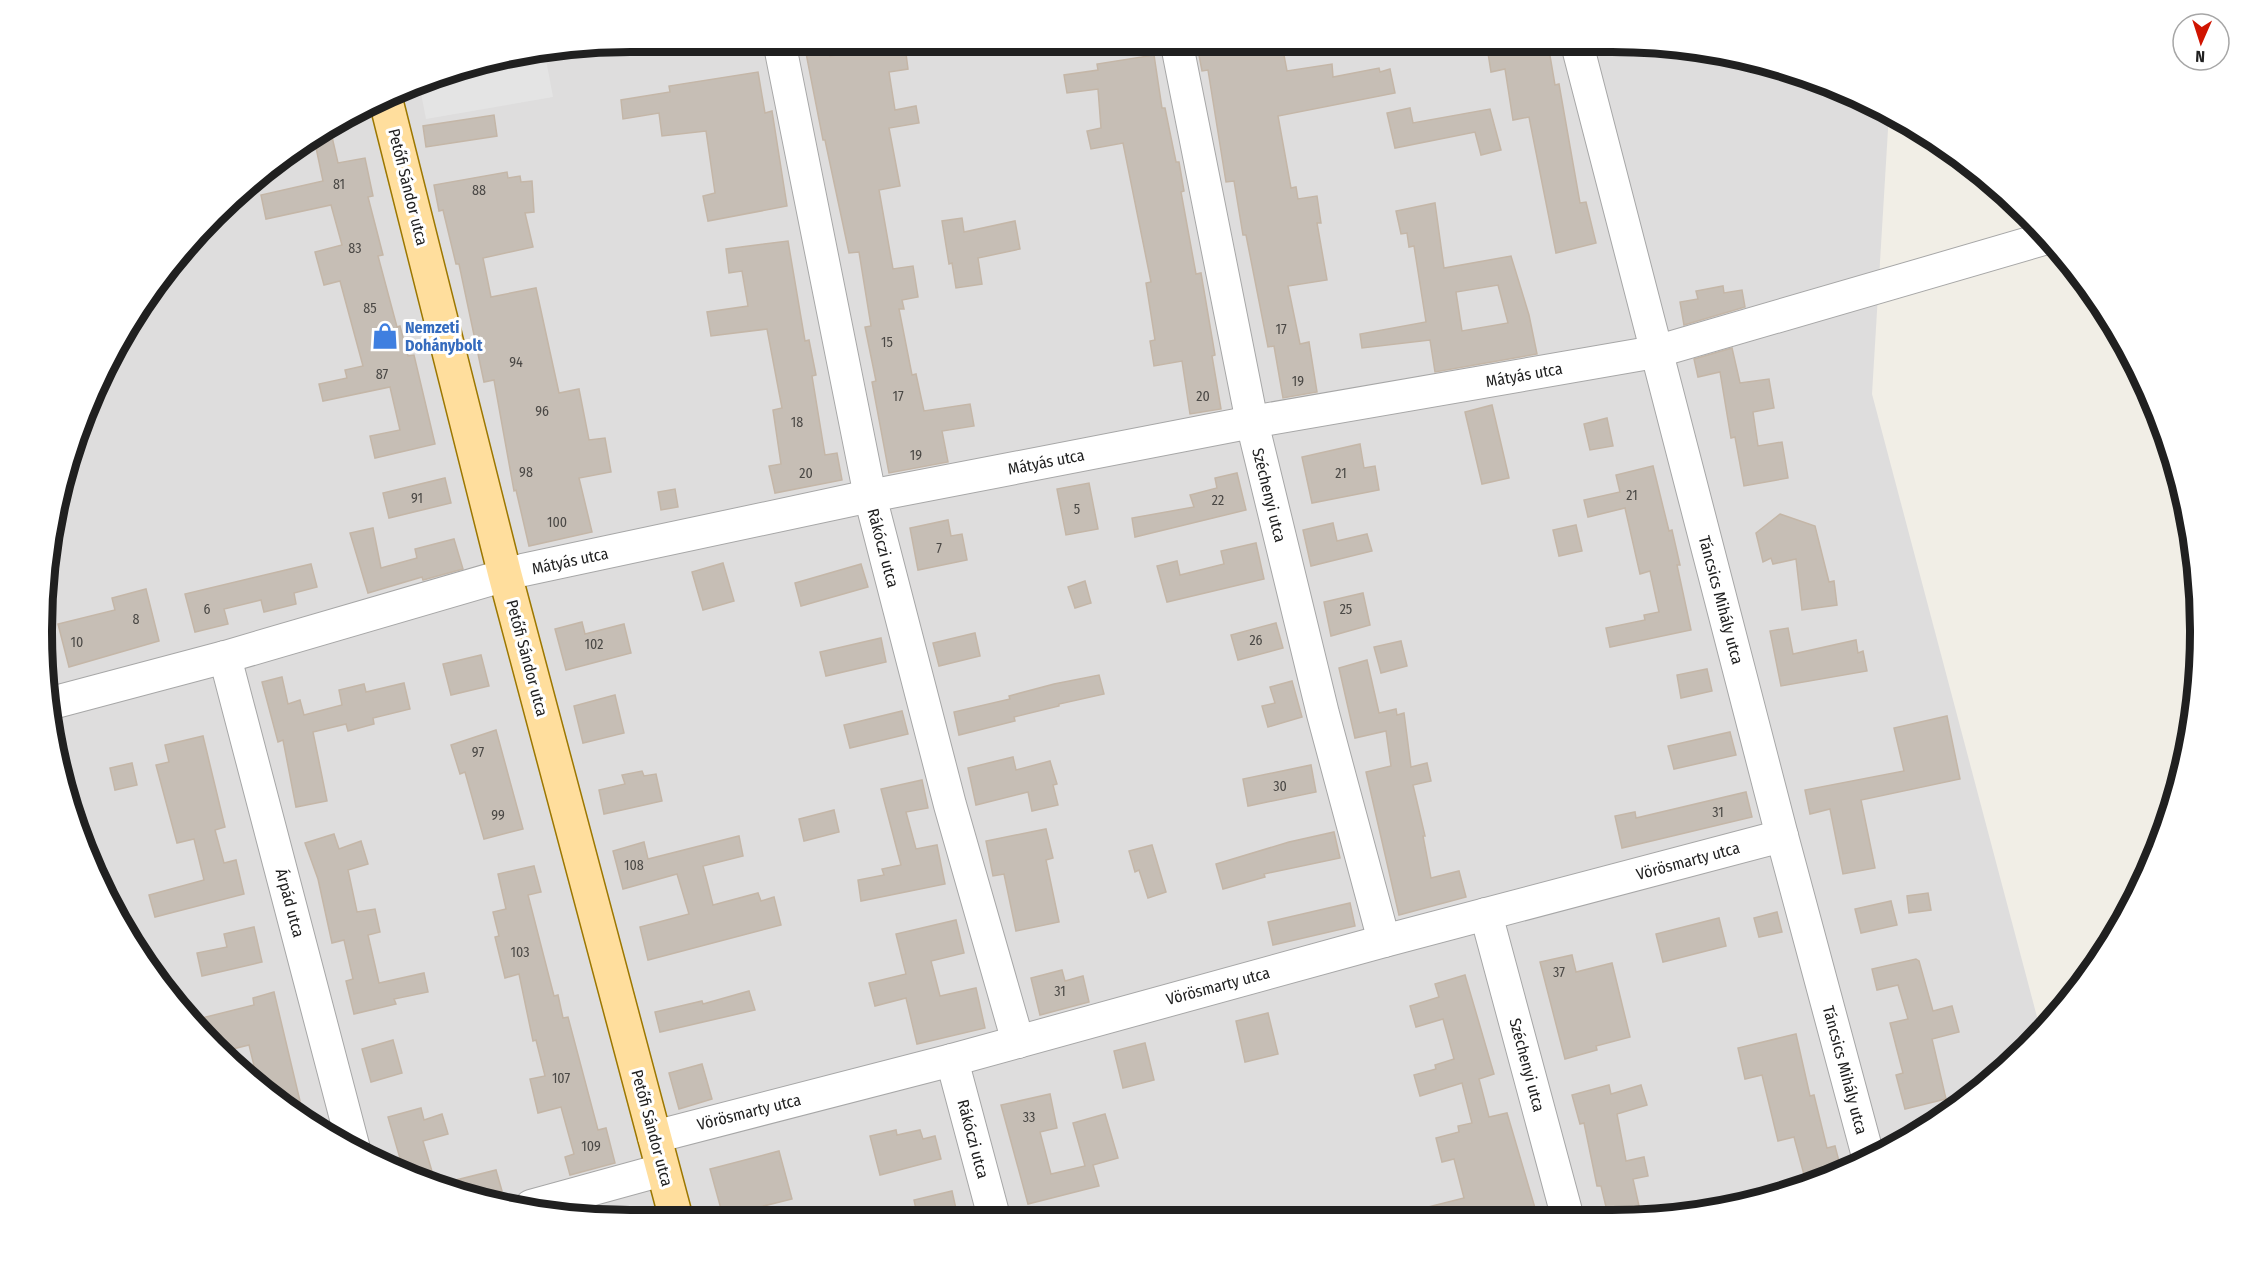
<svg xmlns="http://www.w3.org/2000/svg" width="2243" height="1262" font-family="'Fira Sans Condensed',sans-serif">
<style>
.residential{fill:#dedddd}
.parking{fill:#e4e4e4}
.building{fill:#c6beb5;stroke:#c4b6a7;stroke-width:1.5;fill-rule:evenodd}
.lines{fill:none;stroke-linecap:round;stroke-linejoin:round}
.minor-casing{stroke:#a7a7a7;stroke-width:34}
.major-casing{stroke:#9c7700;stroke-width:36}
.minor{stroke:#fff;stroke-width:32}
.major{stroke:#ffde9d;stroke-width:33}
.labels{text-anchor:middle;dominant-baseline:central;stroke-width:6;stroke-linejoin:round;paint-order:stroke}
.number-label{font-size:14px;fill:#4a4845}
.street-label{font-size:16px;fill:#202020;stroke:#fff}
.shop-label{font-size:16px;font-weight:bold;fill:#366cbe;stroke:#fff;text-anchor:start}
.rim{fill:none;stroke:#202020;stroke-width:8}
</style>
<rect width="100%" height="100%" fill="#f1eee6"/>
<!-- residential -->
<polygon class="residential" points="1650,43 1801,73 1889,113 1872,394 2041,1032 2029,1047 1939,1121 1802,1189 1689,1215 593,1219 442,1189 336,1141 243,1074 188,1019 121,926 87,856 53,746 43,669 47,554 62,478 103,371 141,303 214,215 273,164 370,103 442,73 554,47"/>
<!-- parking -->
<polygon class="parking" points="544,49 553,97 426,119 419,83 442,73"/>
<!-- building -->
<g class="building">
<polygon points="1503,44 1548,44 1555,85 1559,84 1580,203 1586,202 1596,243 1556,253 1529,117 1513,120 1505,69 1491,72 1488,53 1504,51"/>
<polygon points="1197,45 1282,45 1287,71 1332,64 1333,77 1379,68 1380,72 1390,69 1395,93 1278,116 1291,188 1296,187 1298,199 1317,196 1321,223 1317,223 1327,280 1288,286 1300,344 1309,342 1317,392 1283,398 1274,346 1268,347 1246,235 1243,235 1234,181 1226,182 1208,70 1202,71"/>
<polygon points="828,46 830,56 905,46 908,69 889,72 895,110 916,106 919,123 889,128 900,186 879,190 893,269 913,266 918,297 902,300 904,309 899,309 912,375 916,374 924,411 970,404 974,426 942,431 948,462 889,473 872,382 876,381 865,327 871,326 859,252 849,253 825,140 823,140 805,48"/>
<polygon points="1154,55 1162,108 1165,108 1176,162 1179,162 1184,191 1181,192 1196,274 1201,273 1215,355 1212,356 1221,409 1190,414 1182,361 1154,366 1150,341 1155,340 1146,283 1151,282 1123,143 1091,149 1087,131 1101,128 1098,89 1067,93 1064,75 1098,70 1097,64"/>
<polygon points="758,72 765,113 772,111 787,206 708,221 703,196 715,193 706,131 662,136 659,113 623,119 621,100 670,92 669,86"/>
<polygon points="1410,108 1413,123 1490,109 1501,150 1481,155 1475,132 1395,148 1387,113"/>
<polygon points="494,115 497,136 426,147 423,126"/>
<polygon points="330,128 338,163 365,158 373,196 368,197 383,255 378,256 397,327 400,326 408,356 414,355 435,444 375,458 370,436 400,430 390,387 323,401 319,384 347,378 345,370 363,366 340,281 324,285 315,252 342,245 331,205 266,219 261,195 323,181 314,138"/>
<polygon points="507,172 508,178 520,176 521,182 532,181 534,212 525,213 533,247 483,258 491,297 536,288 559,393 579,389 589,440 605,438 611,472 579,478 592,532 529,546 516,490 514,491 494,380 484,382 459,264 456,264 443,210 439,211 434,185"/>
<path d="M1435 203 1444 268 1511 256 1529 315 1537 354 1435 372 1430 340 1362 348 1360 334 1426 322 1414 246 1409 247 1407 233 1401 234 1396 211ZM1498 285 1508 323 1462 331 1456 292Z"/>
<polygon points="962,218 964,232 1015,221 1020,249 978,258 982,284 956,288 952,263 949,264 942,221"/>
<polygon points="788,241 805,341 809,340 816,375 812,376 825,455 837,453 842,480 775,493 769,466 781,464 773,410 782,408 767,329 711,336 707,312 748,306 742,271 729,273 726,249"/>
<polygon points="1723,286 1724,293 1742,290 1745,307 1684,325 1680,302 1698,299 1696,291"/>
<polygon points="1732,348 1740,383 1769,379 1774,408 1753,412 1758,446 1782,442 1788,478 1744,486 1735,437 1731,438 1720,372 1698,377 1694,359"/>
<polygon points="1492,405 1509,478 1482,484 1465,412"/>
<polygon points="1607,418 1613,446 1590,450 1584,424"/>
<polygon points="1360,444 1364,468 1375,466 1379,490 1312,503 1302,457"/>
<polygon points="1653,466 1669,531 1672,530 1680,565 1677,565 1691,630 1610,647 1606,628 1645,620 1644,615 1659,612 1650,571 1640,574 1625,508 1588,517 1584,500 1620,492 1616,475"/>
<polygon points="1237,473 1246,510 1135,537 1132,518 1194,507 1190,495 1217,488 1215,478"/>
<polygon points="445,478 451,503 389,518 383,493"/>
<polygon points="1089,483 1098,529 1066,535 1057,489"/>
<polygon points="675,489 678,507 661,510 658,492"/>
<polygon points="1780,514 1815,526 1829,582 1834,581 1837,605 1802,610 1796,559 1773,564 1771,558 1763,562 1756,533"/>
<polygon points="948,520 951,536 962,534 967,560 918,570 910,528"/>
<polygon points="1333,523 1337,541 1367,534 1372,551 1311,566 1303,530"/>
<polygon points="1576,525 1582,551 1559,556 1553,530"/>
<polygon points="373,528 381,568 417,558 415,549 454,539 463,569 423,580 422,577 368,593 350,533"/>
<polygon points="1256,543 1264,579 1167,602 1157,566 1177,561 1180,575 1224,564 1221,551"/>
<polygon points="723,563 734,601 703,610 692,572"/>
<polygon points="311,564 317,587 294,593 296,604 264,612 261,600 224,609 228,624 195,632 185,594"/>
<polygon points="861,564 868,587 801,606 795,583"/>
<polygon points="1085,581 1091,603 1075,608 1068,587"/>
<polygon points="146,589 159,641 69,667 58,624 115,610 112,598"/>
<polygon points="1363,593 1370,625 1331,636 1324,602"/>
<polygon points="582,622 585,634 624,624 631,653 566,670 555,629"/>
<polygon points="1276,623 1283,648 1238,660 1231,635"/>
<polygon points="1788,628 1793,654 1856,640 1858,653 1863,651 1867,671 1781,686 1770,631"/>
<polygon points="975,633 980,656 939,666 933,643"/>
<polygon points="881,638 886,662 826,676 820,652"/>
<polygon points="1401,641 1407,666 1381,673 1374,647"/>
<polygon points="481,655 489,686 451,695 443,664"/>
<polygon points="1367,660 1379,713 1396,709 1397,715 1404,713 1411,767 1427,763 1431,781 1413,785 1425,836 1423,836 1431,878 1459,871 1466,897 1399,915 1366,772 1391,766 1386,731 1355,738 1339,668"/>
<polygon points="1707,669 1712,691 1681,698 1677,675"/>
<polygon points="1099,675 1104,694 1059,704 1059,706 1014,717 1015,721 959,735 954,712 1010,699 1009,696 1054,684"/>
<polygon points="282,677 288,704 300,700 304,715 342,705 339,690 364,684 366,692 404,683 410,709 373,718 374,724 348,731 346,724 313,732 327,801 296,807 283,740 278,742 262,682"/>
<polygon points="1292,681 1302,717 1268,727 1262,706 1275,703 1270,687"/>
<polygon points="615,695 624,733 583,743 574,706"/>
<polygon points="902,711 908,734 850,748 844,725"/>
<polygon points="1947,716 1960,779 1861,800 1875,868 1843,874 1830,809 1810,814 1805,790 1904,771 1894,728"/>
<polygon points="496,730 523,829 484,839 465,772 460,774 451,745"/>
<polygon points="1730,732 1736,755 1674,769 1668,746"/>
<polygon points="203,736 225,827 215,830 224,863 236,860 244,894 155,917 149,895 204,880 194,839 177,843 156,765 169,762 165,745"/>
<polygon points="1013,757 1016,770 1050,761 1057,784 1053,785 1058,805 1032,811 1028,792 976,805 968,768"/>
<polygon points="132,763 137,785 115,790 110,768"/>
<polygon points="1311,765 1316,792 1248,806 1243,779"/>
<polygon points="642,771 644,776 656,774 662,801 604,814 599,790 625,784 622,775"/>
<polygon points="922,780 928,808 906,812 916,849 937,845 945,884 861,901 858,880 884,875 882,869 901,865 881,789"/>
<polygon points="1746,792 1752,817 1622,848 1615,816 1635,812 1636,818"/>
<polygon points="834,810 839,832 804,841 799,819"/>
<polygon points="1046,829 1053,858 1046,860 1059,922 1016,931 1004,874 993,876 986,841"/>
<polygon points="1334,832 1340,858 1264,874 1265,877 1223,889 1216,864 1289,842"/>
<polygon points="334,834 339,849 361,841 368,864 348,870 357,912 375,909 380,932 368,935 379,983 424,973 428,992 394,999 396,1004 354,1014 346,981 353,979 344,940 332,943 318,879 305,843"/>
<polygon points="739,836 743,856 703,866 713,905 758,893 761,901 774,897 781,925 648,960 640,927 689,914 677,874 623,889 613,851 644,842 648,859"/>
<polygon points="1152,845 1166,892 1148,898 1139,870 1135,872 1129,851"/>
<polygon points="534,866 541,892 528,895 554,996 558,995 563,1018 568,1017 598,1130 606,1128 615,1163 570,1175 565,1157 574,1154 561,1107 538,1113 530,1079 545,1076 536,1040 533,1041 519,974 505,978 495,937 499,936 493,912 506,909 498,874"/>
<polygon points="1928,893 1931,910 1909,913 1907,896"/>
<polygon points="1891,901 1897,925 1861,933 1855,909"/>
<polygon points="1350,903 1355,926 1273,945 1268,922"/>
<polygon points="1777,912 1782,932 1759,937 1754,918"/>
<polygon points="1719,918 1726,946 1663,962 1656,934"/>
<polygon points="956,920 964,953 931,961 940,996 976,988 985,1028 917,1044 906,998 875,1006 869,983 906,974 896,934"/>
<polygon points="254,927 262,962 202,976 197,953 227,947 224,934"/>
<polygon points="1572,955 1576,972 1612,963 1630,1037 1596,1046 1597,1050 1565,1059 1540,962"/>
<polygon points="1916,959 1919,961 1933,1011 1952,1006 1959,1032 1932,1039 1946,1099 1905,1109 1896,1075 1903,1073 1890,1023 1908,1019 1898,985 1877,990 1872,969"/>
<polygon points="1062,970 1065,981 1083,976 1089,1002 1040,1015 1031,978"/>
<polygon points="1465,975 1494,1074 1479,1079 1489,1117 1507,1113 1535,1208 1505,1216 1421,1216 1420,1209 1464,1198 1454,1159 1442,1162 1436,1138 1459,1132 1458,1126 1472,1123 1462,1083 1420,1096 1414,1075 1436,1069 1435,1065 1454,1059 1443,1019 1416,1027 1410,1006 1439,997 1435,984"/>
<polygon points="749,991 755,1010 660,1032 655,1012 702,1001 703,1004"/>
<polygon points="274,992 300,1101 286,1105 259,1086 249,1045 221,1052 190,1021 254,1005 253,998"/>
<polygon points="1268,1013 1278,1054 1245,1062 1236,1021"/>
<polygon points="1796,1034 1810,1096 1814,1095 1827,1148 1835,1146 1841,1169 1807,1186 1794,1137 1778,1141 1762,1075 1745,1079 1738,1048"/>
<polygon points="393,1040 402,1073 371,1082 362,1049"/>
<polygon points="1145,1043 1154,1080 1123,1088 1114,1051"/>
<polygon points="702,1064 712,1099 679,1109 669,1073"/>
<polygon points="1609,1085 1611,1094 1641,1085 1647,1105 1617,1114 1626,1161 1644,1157 1648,1176 1633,1179 1641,1215 1608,1215 1601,1186 1597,1186 1584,1123 1580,1124 1572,1095"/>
<polygon points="1050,1094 1057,1128 1040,1132 1051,1174 1085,1166 1073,1123 1105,1114 1118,1158 1093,1165 1099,1186 1028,1204 1001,1105"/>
<polygon points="421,1108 424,1120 442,1114 448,1134 423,1141 436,1185 496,1170 502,1191 479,1196 442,1189 404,1172 388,1117"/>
<polygon points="896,1130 897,1135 920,1130 923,1139 935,1136 941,1159 880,1175 870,1136"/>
<polygon points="779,1151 792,1199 723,1216 710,1169"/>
<polygon points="952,1191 958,1218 918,1218 914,1200"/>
</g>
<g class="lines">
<defs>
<g id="minor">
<polyline points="1577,44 1782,836 1868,1156"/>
<polyline points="1177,45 1252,422 1323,714 1384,941"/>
<polyline points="780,46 870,496 950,805 1018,1042"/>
<polyline points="225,657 354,1149"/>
<polyline points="48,704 225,657 523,570 870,496 1252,422 1655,352 2047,238"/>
<polyline points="1486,914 1567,1215"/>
<polyline points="952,1060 994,1217"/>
<polyline points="654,1137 952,1060 1384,941 1782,836"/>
<polyline points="531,1206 662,1170"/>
</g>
<polyline id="major" points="385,97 505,575 676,1218"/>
</defs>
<!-- minor casing -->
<use href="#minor" class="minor-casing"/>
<!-- major casing -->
<use href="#major" class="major-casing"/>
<!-- minor -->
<use href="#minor" class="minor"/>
<!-- major -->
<use href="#major" class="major"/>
</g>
<!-- icons -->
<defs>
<symbol id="shop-bare" viewBox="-9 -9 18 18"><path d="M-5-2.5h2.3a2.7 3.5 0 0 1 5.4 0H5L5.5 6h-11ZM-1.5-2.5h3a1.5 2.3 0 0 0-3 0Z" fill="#3f7fe0" stroke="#fff" stroke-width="2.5" paint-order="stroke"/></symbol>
</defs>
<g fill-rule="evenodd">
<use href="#shop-bare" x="366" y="317" width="38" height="38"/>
</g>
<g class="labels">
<!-- number labels -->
<g class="number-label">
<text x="339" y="184">81</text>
<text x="479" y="190">88</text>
<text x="355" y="248">83</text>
<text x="370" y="308">85</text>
<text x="1281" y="329">17</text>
<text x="887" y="342">15</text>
<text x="516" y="362">94</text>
<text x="382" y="374">87</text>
<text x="1298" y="381">19</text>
<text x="898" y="396">17</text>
<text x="1203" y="396">20</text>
<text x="542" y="411">96</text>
<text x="797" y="422">18</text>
<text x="916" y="455">19</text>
<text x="526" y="472">98</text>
<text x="806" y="473">20</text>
<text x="1341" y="473">21</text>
<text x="1632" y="495">21</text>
<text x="417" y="498">91</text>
<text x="1218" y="500">22</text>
<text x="1077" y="509">5</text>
<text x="557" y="522">100</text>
<text x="939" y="548">7</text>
<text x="207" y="609">6</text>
<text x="1346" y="609">25</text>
<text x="136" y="619">8</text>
<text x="1256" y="640">26</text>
<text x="77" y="642">10</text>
<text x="594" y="644">102</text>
<text x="478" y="752">97</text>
<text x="1280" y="786">30</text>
<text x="1718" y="812">31</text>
<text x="498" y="815">99</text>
<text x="634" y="865">108</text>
<text x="520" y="952">103</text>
<text x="1559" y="972">37</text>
<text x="1060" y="991">31</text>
<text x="561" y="1078">107</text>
<text x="1029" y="1117">33</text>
<text x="591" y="1146">109</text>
</g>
<!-- street labels -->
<g class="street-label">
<text transform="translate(408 187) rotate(76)">Petőfi Sándor utca</text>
<text transform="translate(1524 375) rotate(-10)">Mátyás utca</text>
<text transform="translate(1046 462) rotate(-11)">Mátyás utca</text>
<text transform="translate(1269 495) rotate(76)">Széchenyi utca</text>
<text transform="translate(883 548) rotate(75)">Rákóczi utca</text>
<text transform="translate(570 561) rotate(-12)">Mátyás utca</text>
<text transform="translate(1721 600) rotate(75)">Táncsics Mihály utca</text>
<text transform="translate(527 658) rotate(75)">Petőfi Sándor utca</text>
<text transform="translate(1688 861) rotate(-15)">Vörösmarty utca</text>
<text transform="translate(290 903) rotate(75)">Árpád utca</text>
<text transform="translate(1218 986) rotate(-15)">Vörösmarty utca</text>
<text transform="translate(1527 1065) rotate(75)">Széchenyi utca</text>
<text transform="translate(1845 1070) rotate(75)">Táncsics Mihály utca</text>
<text transform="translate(749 1112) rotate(-14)">Vörösmarty utca</text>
<text transform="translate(652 1128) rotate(75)">Petőfi Sándor utca</text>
<text transform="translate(973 1139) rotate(75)">Rákóczi utca</text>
</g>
<!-- shop labels -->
<g class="shop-label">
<text x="405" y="327">Nemzeti<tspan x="405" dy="18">Dohánybolt</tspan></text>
</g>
</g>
<!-- crop -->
<path d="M0 0H2243V1262H0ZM630 52H1612A578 578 0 0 1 2190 630V632A578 578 0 0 1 1612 1210H630A578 578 0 0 1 52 632V630A578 578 0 0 1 630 52Z" fill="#fff" fill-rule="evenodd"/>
<path class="rim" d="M630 52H1612A578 578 0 0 1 2190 630V632A578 578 0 0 1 1612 1210H630A578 578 0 0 1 52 632V630A578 578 0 0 1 630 52Z"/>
<!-- north arrow -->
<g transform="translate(2201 42) rotate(183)"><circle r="28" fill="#ffffff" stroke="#a6a6a6" stroke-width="1.5"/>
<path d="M0-4.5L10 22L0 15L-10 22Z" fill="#d01400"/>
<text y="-9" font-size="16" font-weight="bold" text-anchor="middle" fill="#202020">N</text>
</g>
</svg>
